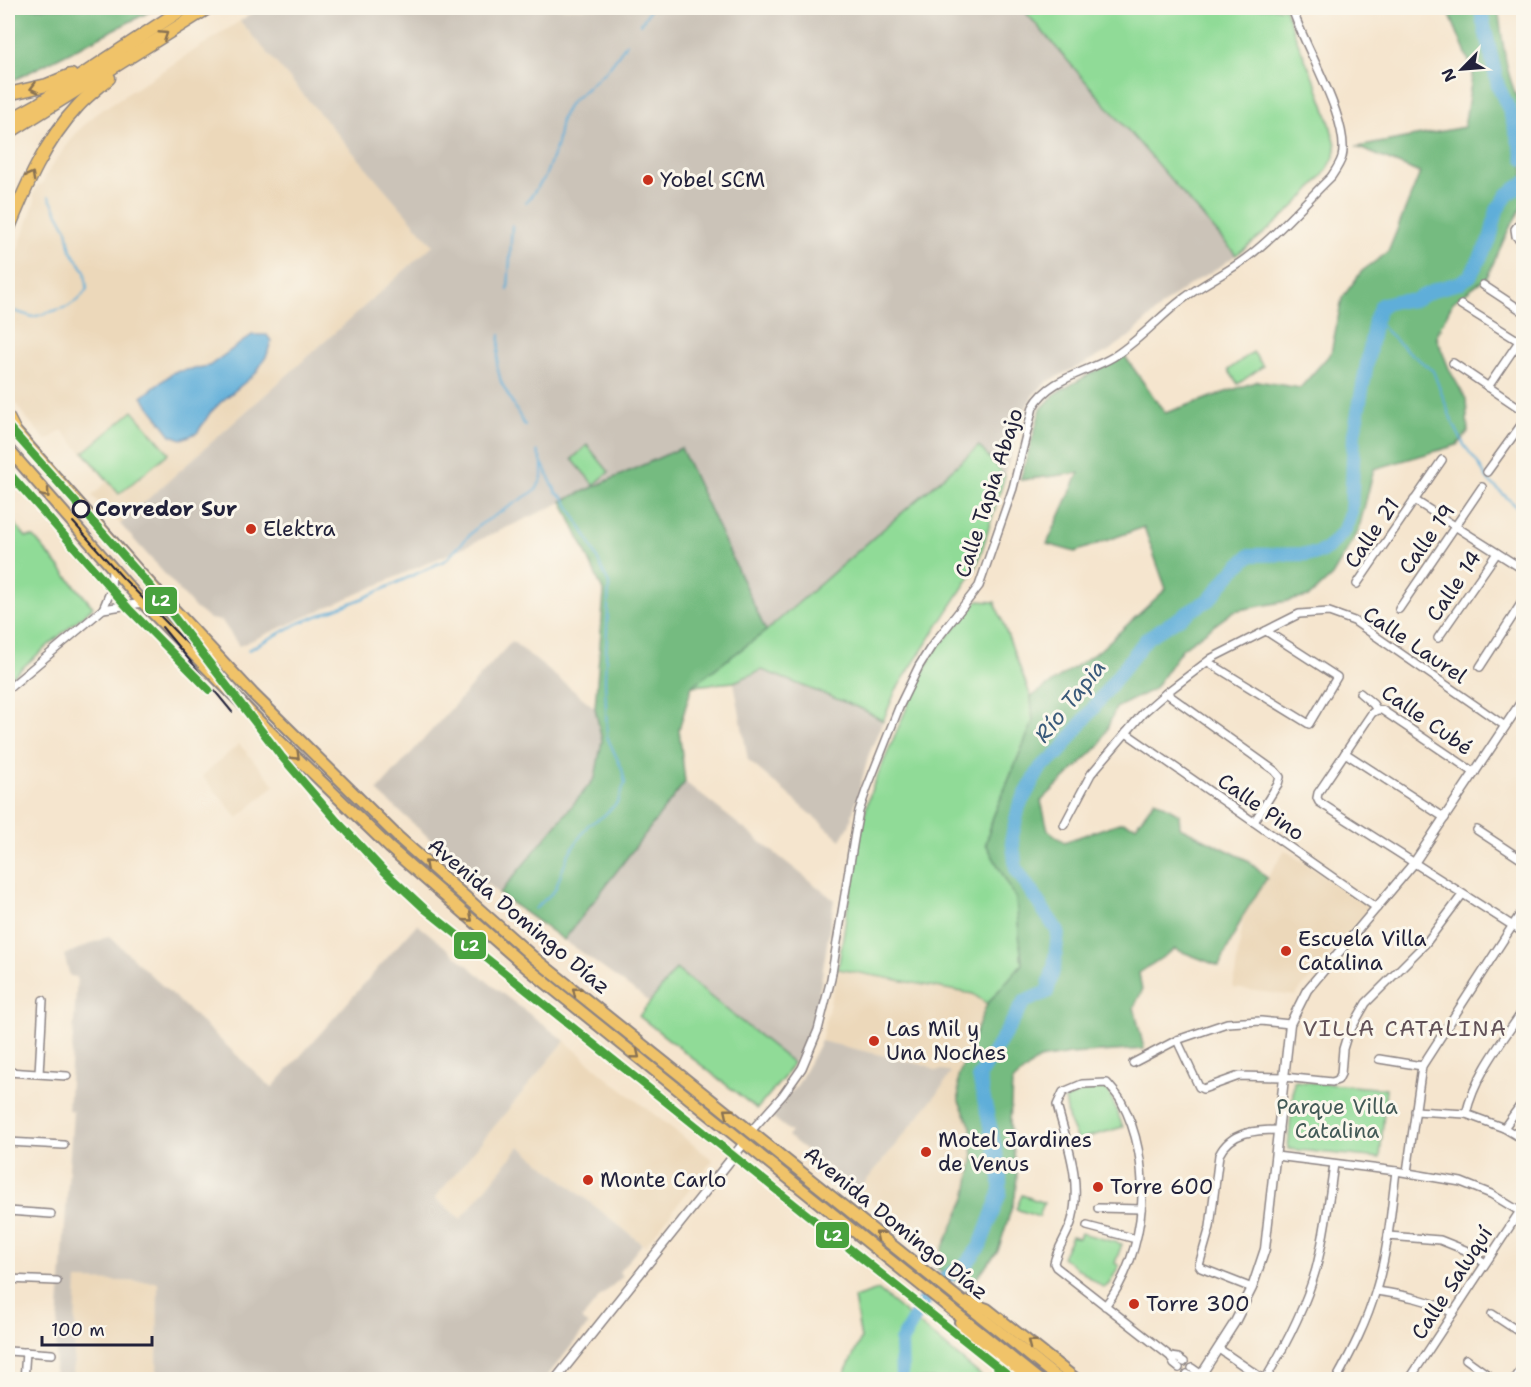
<svg xmlns="http://www.w3.org/2000/svg" width="1531" height="1387" font-family="'Shantell Sans',sans-serif">
<style>
.built{fill:#ecd8ba}
.industrial{fill:#cbc3b8}
.green{fill:#90db97;stroke:#597e69;stroke-width:1.5}
.forest{fill:#74bb80;stroke:#4b6e5e;stroke-width:1.5}
.water{fill:#5eaed9;stroke:#40688a;stroke-width:1.5}
.lines{fill:none;stroke-linecap:round;stroke-linejoin:round}
.stream{stroke:#5eaed9;stroke-width:2}
.river{stroke:#5eaed9;stroke-width:14}
.minor-casing{stroke:#8c8484;stroke-width:10}
.tertiary-casing{stroke:#8c8484;stroke-width:11}
.primary-casing{stroke:#8c8484;stroke-width:14}
.motorway-casing{stroke:#8c8484;stroke-width:15}
.minor{stroke:#fff;stroke-width:7}
.tertiary{stroke:#fff;stroke-width:8}
.primary{stroke:#f0c369;stroke-width:10}
.motorway{stroke:#f0c369;stroke-width:12}
.rail{stroke:#22223b;stroke-width:2}
.metro-1-casing{stroke:#fbf7ec;stroke-width:12}
.metro-1{stroke:#48a23e;stroke-width:8}
.oneway{stroke:#897252}
.poi-dot{fill:#c8321e;stroke:#fbf7ec;stroke-width:2}
.stop-dot{fill:#fbf7ec;stroke:#22223b;stroke-width:3}
.labels{text-anchor:middle;dominant-baseline:central;stroke-width:6;stroke-linejoin:round;paint-order:stroke}
.poi-label{font-size:21px;fill:#22223b;stroke:#fbf7ec;text-anchor:start}
.street-label{font-size:21px;fill:#22223b;stroke:#fbf7ec}
.stop-label{font-size:21px;font-weight:bold;fill:#22223b;stroke:#fbf7ec;text-anchor:start}
.park-label{font-size:21px;fill:#435a57;stroke:#fbf7ec}
.water-label{font-size:22px;font-style:italic;fill:#3a5a7a;stroke:#fbf7ec}
.neighbourhood-label{font-size:22px;letter-spacing:1.5px;fill:#625258;stroke:#fbf7ec}
.line-badge{stroke:#fbf7ec;stroke-width:2}
.badge-label{font-size:16px;text-anchor:middle;font-weight:bold;fill:#fff}
</style>
<rect width="100%" height="100%" fill="#fbf7ec"/>
<filter id="ink" filterUnits="userSpaceOnUse"><feTurbulence type="fractalNoise" baseFrequency=".0167" numOctaves="2"/><feDisplacementMap in="SourceGraphic" scale="12" xChannelSelector="R" yChannelSelector="G"/><feConvolveMatrix kernelMatrix="1 2 1 2 8 2 1 2 1" color-interpolation-filters="sRGB"/></filter>
<filter id="wash" filterUnits="userSpaceOnUse"><feTurbulence type="fractalNoise" baseFrequency=".008" numOctaves="4" result="noise"/><feDisplacementMap in="SourceGraphic" scale="24" xChannelSelector="R" yChannelSelector="G"/><feGaussianBlur stdDeviation="1.35" result="paint"/><feColorMatrix in="noise" values="0 0 0 0 0 0 0 0 0 0 0 0 0 0 0 0 0 1.4 0 .05"/><feComposite in="paint" operator="in"/></filter>
<g filter="url(#wash)">
<rect width="100%" height="100%" fill="#f5e5ce"/>
<!-- built -->
<g class="built">
<polygon points="240,21 433,245 120,524 92,496 107,481 62,430 46,441 19,409 8,387 8,278 35,201 33,195 37,186 42,184 50,168 77,132 97,113"/>
<polygon points="239,744 275,785 238,818 202,776"/>
<polygon points="1285,850 1370,907 1295,996 1233,988 1244,914"/>
<polygon points="838,969 973,994 987,1004 958,1077 959,1101 971,1127 973,1161 966,1198 939,1257 858,1191 940,1090 951,1072 936,1071 928,1066 821,1041"/>
<polygon points="565,1041 611,1081 713,1160 645,1246 520,1146 461,1219 435,1198"/>
<polygon points="77,1280 158,1282 157,1379 73,1380"/>
</g>
<!-- industrial -->
<g class="industrial">
<polygon points="261,8 1022,8 1236,255 1215,270 1195,281 1165,303 1130,336 1107,352 1047,382 1033,395 1022,415 1005,476 979,446 766,631 681,448 464,547 239,646 222,621 210,619 196,609 120,524 433,245 240,21"/>
<polygon points="512,641 595,708 602,741 595,778 499,894 488,885 481,885 377,791"/>
<polygon points="762,670 862,709 883,721 869,754 849,826 841,840 748,760 734,682"/>
<polygon points="685,782 834,900 817,1007 800,1055 793,1063 676,969 650,1002 564,940"/>
<polygon points="417,924 499,991 565,1041 435,1198 461,1219 520,1146 642,1244 619,1272 623,1276 599,1298 582,1319 588,1325 545,1379 157,1379 158,1282 77,1280 73,1379 54,1380 73,1111 68,1110 77,977 70,976 64,955 109,936 272,1088"/>
<polygon points="821,1041 928,1066 936,1071 942,1070 951,1072 940,1090 858,1191 788,1136 791,1132 771,1116 798,1084"/>
</g>
<!-- green -->
<g class="green">
<path d="M1022 8H1285C1298 50 1322 88 1332 132 1334 137 1337 145 1336 150 1331 180 1261 237 1236 255Z"/>
<polygon points="1253,352 1263,366 1238,384 1228,370"/>
<polygon points="133,411 169,453 119,494 84,452"/>
<polygon points="587,445 609,472 594,485 572,459"/>
<polygon points="979,446 1005,476 977,566 896,690 883,721 862,709 762,670 734,682 692,686 766,631"/>
<polygon points="8,516 26,537 34,537 93,607 8,680"/>
<polygon points="978,601 995,602 1031,697 1033,722 993,817 986,844 1016,899 1022,964 987,1004 973,994 838,969 860,830 871,791 917,684 933,653"/>
<polygon points="676,969 793,1063 785,1076 757,1109 639,1016"/>
<polygon points="1294,1081 1386,1089 1380,1158 1288,1149"/>
<polygon points="1094,1088 1108,1089 1123,1127 1077,1140 1069,1122 1065,1099"/>
<polygon points="1022,1195 1044,1203 1039,1217 1016,1209"/>
<polygon points="1081,1233 1122,1244 1115,1263 1119,1266 1109,1284 1104,1288 1062,1257 1072,1236 1079,1238"/>
<polygon points="878,1290 985,1379 842,1379 861,1339 854,1298"/>
</g>
<!-- forest -->
<g class="forest">
<polygon points="8,8 157,8 16,79 8,80"/>
<path d="M1447 8H1498C1503 40 1505 80 1523 108V205L1508 231 1487 277 1453 302 1436 336 1450 371 1466 399 1468 432 1457 445 1374 469 1358 532 1332 576 1309 597 1234 611 1182 649 1154 689 1116 708 1100 745 1041 801 1048 830 1064 842 1122 822 1136 826 1155 800 1179 814 1180 827 1247 860 1267 878 1244 914 1219 966 1175 949 1139 973 1142 991 1134 1007 1144 1049 1070 1054 1039 1059 1012 1082 1010 1124 1017 1175 1015 1197 998 1251 967 1290 934 1266 966 1198 973 1161 971 1127 959 1101 958 1077 987 1004 1022 964 1016 899 986 844 993 817 1033 722 1031 697 1101 649 1166 589 1144 527 1075 552 1047 544 1079 473 1020 480 1041 409 1056 393 1124 355 1165 413 1258 381 1300 388 1331 353 1342 298 1362 271 1388 252 1420 173 1357 147 1464 127 1473 71Z"/>
<polygon points="681,448 766,631 692,686 679,729 685,782 564,940 499,894 595,778 602,741 595,708 604,593 562,501"/>
</g>
<!-- water -->
<polygon class="water" points="252,335 267,335 271,341 267,355 256,373 221,402 210,413 197,433 182,439 171,435 142,397 174,372 209,366"/>
<g class="lines">
<!-- stream -->
<g class="stream">
<polyline points="641,24 651,8"/>
<polyline points="526,203 545,177 557,144 561,119 570,103 608,69 627,43"/>
<polyline points="508,290 512,225"/>
<polyline points="8,309 33,317 67,307 79,299 87,289 85,271 71,251 67,230 49,197"/>
<polyline points="1375,320 1403,347 1433,371 1452,421 1464,445 1477,462 1487,479 1517,507 1524,522"/>
<polyline points="500,335 497,366 501,382 525,426"/>
<polyline points="248,650 297,624 364,598 446,560 478,526 536,490 542,478 542,463 537,451"/>
<polyline points="535,909 555,890 568,855 588,825 602,817 617,803 625,783 622,769 607,737 605,679 609,584 588,539 564,498 556,492 542,463"/>
</g>
<!-- river -->
<g class="river">
<polyline points="1480,8 1498,86 1509,109 1524,159"/>
<polyline points="902,1380 901,1342 932,1287 966,1264 980,1246 1000,1193 1000,1171 979,1077 1024,1002 1047,992 1054,967 1058,932 1016,869 1012,837 1019,806 1041,767 1058,754 1147,638 1210,599 1231,573 1250,555 1316,554 1327,549 1345,530 1351,512 1354,434 1375,320 1381,305 1395,301 1412,301 1437,289 1459,283 1470,276 1490,240 1497,210 1508,194 1524,183"/>
</g>
</g>
</g>
<g filter="url(#ink)">
<g class="lines">
<defs>
<g id="minor">
<polyline points="1524,217 1515,229 1516,236 1524,243"/>
<polyline points="1483,285 1524,312"/>
<polyline points="1461,305 1519,341"/>
<polyline points="1453,363 1524,411"/>
<polyline points="1488,387 1524,334"/>
<polyline points="1487,472 1524,421"/>
<polyline points="1414,500 1524,570"/>
<polyline points="1357,584 1442,460"/>
<polyline points="103,609 143,603"/>
<polyline points="1399,609 1482,487"/>
<polyline points="1438,638 1497,553"/>
<polyline points="1208,662 1309,724 1337,677 1266,631"/>
<polyline points="1480,667 1524,599"/>
<polyline points="8,689 103,609 111,590 112,569"/>
<polyline points="1166,693 1275,771 1280,777 1278,784 1254,822"/>
<polyline points="1360,693 1373,704 1377,710 1382,710 1475,773"/>
<polyline points="1377,710 1372,713 1318,793 1317,798 1319,802 1524,933"/>
<polyline points="1126,733 1377,908"/>
<polyline points="1345,753 1445,818"/>
<polyline points="1064,825 1091,774 1126,733 1143,713 1166,693 1212,658 1299,614 1329,612 1354,621 1505,726"/>
<polyline points="1477,830 1524,861"/>
<polyline points="1177,1040 1199,1087 1203,1089 1239,1076 1284,1077 1332,1082 1338,1080 1341,1074 1343,1049 1347,1036 1366,1003 1426,943 1462,895"/>
<polyline points="1379,1059 1422,1066"/>
<polyline points="1133,1063 1177,1040 1227,1023 1261,1021 1290,1024"/>
<polyline points="8,1072 67,1076"/>
<polyline points="39,1074 43,1000"/>
<polyline points="1415,1111 1466,1114 1504,1128 1524,1140"/>
<path d="M1466 1114C1475 1075 1502 1042 1524 1009"/>
<polyline points="1504,1128 1524,1100"/>
<path d="M751 1131 783 1095 802 1068 818 1030 831 979 855 833 859 811 867 788 900 705 919 666 931 647 979 586 1013 488 1033 407C1049 378 1086 373 1113 357 1139 341 1159 317 1183 299 1202 284 1225 274 1245 259 1276 236 1303 204 1331 177 1335 171 1340 164 1342 157 1351 121 1303 45 1292 8"/>
<polyline points="8,1142 64,1145"/>
<polyline points="1276,1156 1396,1171 1461,1182 1491,1194 1519,1211"/>
<polyline points="1407,1172 1422,1066 1524,908"/>
<polyline points="1098,1208 1141,1209"/>
<polyline points="8,1211 51,1214"/>
<polyline points="1087,1226 1136,1239"/>
<polyline points="1388,1236 1440,1240 1465,1250 1485,1263"/>
<polyline points="8,1279 57,1281"/>
<path d="M1252 1288 1201 1268 1199 1265 1210 1227 1219 1155C1231 1131 1255 1130 1279 1130"/>
<path d="M1376 1291C1404 1295 1428 1299 1453 1313"/>
<path d="M1105 1306C1148 1252 1154 1161 1121 1101 1118 1095 1112 1089 1107 1083L1082 1084 1063 1092 1057 1105C1067 1144 1082 1180 1072 1220 1068 1235 1057 1248 1054 1263L1056 1267 1171 1357 1174 1364 1179 1368"/>
<polyline points="1492,1314 1524,1335"/>
<path d="M1219 1349 1263 1379 1266 1378C1287 1343 1305 1308 1316 1269 1325 1235 1329 1199 1334 1164"/>
<polyline points="8,1351 52,1354"/>
<polyline points="1171,1357 1178,1358 1184,1362"/>
<polyline points="1466,1359 1495,1380"/>
<polyline points="1192,1368 1202,1375"/>
<polyline points="1187,1374 1195,1380"/>
<polyline points="24,1380 26,1352"/>
<path d="M1336 1380C1352 1351 1367 1322 1376 1290 1388 1252 1391 1211 1396 1171"/>
<polyline points="1409,1380 1524,1205"/>
</g>
<g id="tertiary">
<polyline points="555,1380 744,1143"/>
<polyline points="1198,1380 1235,1322 1252,1288 1265,1249 1290,1024 1307,990 1414,863 1524,698"/>
<polyline points="1515,1380 1524,1366"/>
</g>
<g id="primary">
<polyline points="10,425 142,575 253,694 398,837 533,957 1060,1380"/>
<polyline points="8,449 143,603 259,721 390,848 526,967 1039,1380"/>
<polyline points="968,1302 987,1309 1077,1380"/>
<polyline points="960,1322 970,1336 1026,1380"/>
</g>
<g id="motorway">
<polyline points="8,94 47,85 71,75"/>
<polyline points="8,121 37,105 184,8"/>
<polyline points="8,133 208,8"/>
<path d="M8 230C26 186 45 141 78 106 87 96 99 87 109 78"/>
<polyline points="8,418 14,430"/>
</g>
</defs>
<!-- minor casing -->
<use href="#minor" class="minor-casing"/>
<!-- tertiary casing -->
<use href="#tertiary" class="tertiary-casing"/>
<!-- primary casing -->
<use href="#primary" class="primary-casing"/>
<!-- motorway casing -->
<use href="#motorway" class="motorway-casing"/>
<!-- minor -->
<use href="#minor" class="minor"/>
<!-- tertiary -->
<use href="#tertiary" class="tertiary"/>
<!-- primary -->
<use href="#primary" class="primary"/>
<!-- motorway -->
<use href="#motorway" class="motorway"/>
<!-- rail -->
<g class="rail">
<polyline points="8,448 10,450"/>
<polyline points="73,522 122,577 220,677"/>
<polyline points="162,627 232,712"/>
</g>
<defs>
<g id="metro-1">
<polyline points="8,426 151,587 281,756 337,821 383,870 426,910 1014,1380"/>
<polyline points="8,472 129,609 209,690"/>
</g>
</defs>
<!-- metro-1 casing -->
<use href="#metro-1" class="metro-1-casing"/>
<!-- metro-1 -->
<use href="#metro-1" class="metro-1"/>
</g>
<!-- one-way arrows -->
<defs><path id="oneway-chevron" d="M-2-3.5L2.5 0L-2 3.5" fill="none" stroke-width="1.6" stroke-linecap="round" stroke-linejoin="round" transform="scale(1.5)"/></defs>
<g class="oneway">
<use href="#oneway-chevron" transform="translate(164 35) rotate(-33)"/>
<use href="#oneway-chevron" transform="translate(34 88) rotate(165)"/>
<use href="#oneway-chevron" transform="translate(31 176) rotate(-61)"/>
<use href="#oneway-chevron" transform="translate(46 494) rotate(49)"/>
<use href="#oneway-chevron" transform="translate(296 756) rotate(44)"/>
<use href="#oneway-chevron" transform="translate(428 864) rotate(-138)"/>
<use href="#oneway-chevron" transform="translate(469 918) rotate(41)"/>
<use href="#oneway-chevron" transform="translate(576 991) rotate(-141)"/>
<use href="#oneway-chevron" transform="translate(636 1055) rotate(39)"/>
<use href="#oneway-chevron" transform="translate(728 1112) rotate(-141)"/>
<use href="#oneway-chevron" transform="translate(879 1235) rotate(-141)"/>
<use href="#oneway-chevron" transform="translate(1031 1343) rotate(-142)"/>
</g>
</g>
<!-- markers -->
<g class="poi-dot">
<circle cx="648" cy="180" r="6"/>
<circle cx="251" cy="529" r="6"/>
<circle cx="1286" cy="951" r="6"/>
<circle cx="874" cy="1041" r="6"/>
<circle cx="926" cy="1152" r="6"/>
<circle cx="588" cy="1180" r="6"/>
<circle cx="1098" cy="1187" r="6"/>
<circle cx="1134" cy="1304" r="6"/>
</g>
<circle class="stop-dot" cx="81" cy="509" r="8"/>
<g class="labels">
<!-- poi labels -->
<g class="poi-label">
<text x="660" y="180">Yobel SCM</text>
<text x="263" y="529">Elektra</text>
<text x="1298" y="939">Escuela Villa<tspan x="1298" dy="24">Catalina</tspan></text>
<text x="886" y="1029">Las Mil y<tspan x="886" dy="24">Una Noches</tspan></text>
<text x="938" y="1140">Motel Jardines<tspan x="938" dy="24">de Venus</tspan></text>
<text x="600" y="1180">Monte Carlo</text>
<text x="1110" y="1187">Torre 600</text>
<text x="1146" y="1304">Torre 300</text>
</g>
<!-- street labels -->
<g class="street-label">
<text transform="translate(989 493) rotate(-72)">Calle Tapia Abajo</text>
<text transform="translate(1372 533) rotate(-56)">Calle 21</text>
<text transform="translate(1427 539) rotate(-55)">Calle 19</text>
<text transform="translate(1454 586) rotate(-56)">Calle 14</text>
<text transform="translate(1415 645) rotate(34)">Calle Laurel</text>
<text transform="translate(1427 720) rotate(35)">Calle Cubé</text>
<text transform="translate(1261 807) rotate(35)">Calle Pino</text>
<text transform="translate(519 916) rotate(40)">Avenida Domingo Díaz</text>
<text transform="translate(896 1223) rotate(39)">Avenida Domingo Díaz</text>
<text transform="translate(1452 1283) rotate(-57)">Calle Saluquí</text>
</g>
<!-- stop labels -->
<g class="stop-label">
<text x="95" y="509">Corredor Sur</text>
</g>
<!-- park labels -->
<g class="park-label">
<text x="1337" y="1107">Parque Villa<tspan x="1337" dy="24">Catalina</tspan></text>
</g>
<!-- water labels -->
<g class="water-label">
<text transform="translate(1070 701) rotate(-51)">Río Tapia</text>
</g>
<!-- neighbourhood labels -->
<g class="neighbourhood-label">
<text x="1405" y="1028">VILLA CATALINA</text>
</g>
</g>
<g class="line-badge">
<rect x="144" y="586" width="34" height="29" rx="6" fill="#48a23e"/>
<rect x="453" y="931" width="34" height="29" rx="6" fill="#48a23e"/>
<rect x="815" y="1221" width="35" height="28" rx="6" fill="#48a23e"/>
</g>
<g class="badge-label">
<text x="161" y="606">L2</text>
<text x="470" y="951">L2</text>
<text x="833" y="1241">L2</text>
</g>
<!-- margin -->
<rect width="1531" height="1387" fill="none" stroke="#fbf7ec" stroke-width="30"/>
<!-- north arrow -->
<g transform="translate(1462 69) rotate(245)" stroke="#fbf7ec" stroke-width="4.5" paint-order="stroke">
<path d="M0-4.5L10 22L0 15L-10 22Z" fill="#22223b"/>
<text y="-9" font-size="16" font-weight="bold" text-anchor="middle" fill="#22223b">N</text>
</g>
<!-- scale -->
<path d="M42 1336v9h110v-9" fill="none" stroke="#22223b" stroke-width="3"/>
<text x="51" y="1336" font-size="18" fill="#22223b" stroke="#fbf7ec" stroke-width="4.5" paint-order="stroke">100 m</text>
</svg>
